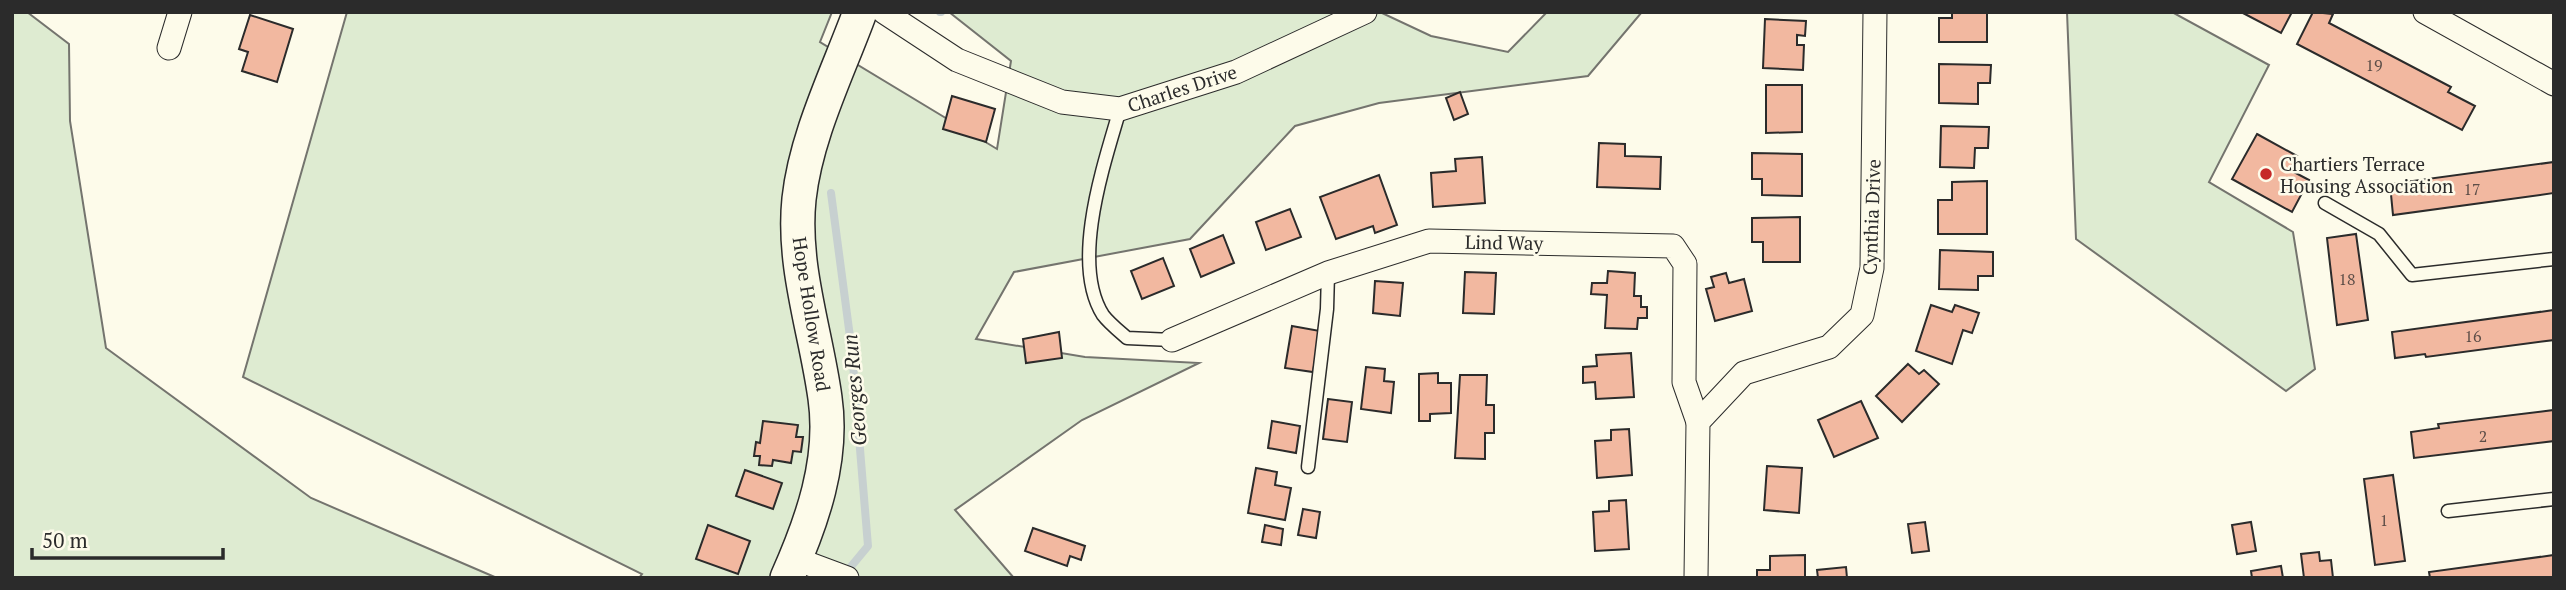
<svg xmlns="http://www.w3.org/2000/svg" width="2566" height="590" font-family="'PT Serif',serif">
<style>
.green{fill:#deebd1;stroke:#74746e;stroke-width:2}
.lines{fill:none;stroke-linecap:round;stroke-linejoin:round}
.stream{stroke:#c7d0d0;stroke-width:8}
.building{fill:#f2b8a0;stroke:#2b2b2b;stroke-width:2}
.service-casing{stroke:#2b2b2b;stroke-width:15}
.minor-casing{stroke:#2b2b2b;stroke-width:25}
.secondary-casing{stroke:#2b2b2b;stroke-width:36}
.service{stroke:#fdfbea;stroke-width:12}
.minor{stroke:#fdfbea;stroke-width:23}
.secondary{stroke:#fdfbea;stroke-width:33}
.poi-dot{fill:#c62828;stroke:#fdfbea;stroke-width:2.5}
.labels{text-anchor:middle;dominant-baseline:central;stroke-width:5;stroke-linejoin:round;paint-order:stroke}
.number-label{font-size:16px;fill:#5d4e48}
.street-label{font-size:19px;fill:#2b2b2b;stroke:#fdfbea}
.poi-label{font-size:19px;fill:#2b2b2b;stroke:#fdfbea;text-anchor:start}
.water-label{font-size:21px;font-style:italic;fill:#2b2b2b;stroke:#fdfbea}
</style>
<rect width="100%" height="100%" fill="#fdfbea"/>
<!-- green -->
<g class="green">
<polygon points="12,12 27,12 69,44 70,121 106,348 311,498 497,578 12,578"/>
<polygon points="347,12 832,12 820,42 997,149 1011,61 949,12 1380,12 1431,36 1508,52 1547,12 1642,12 1588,76 1379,103 1295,126 1190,239 1014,272 976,339 1085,357 1199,363 1082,420 955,510 1014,578 639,578 642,574 243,377"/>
<polygon points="2067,12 2172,12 2269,65 2209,182 2293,232 2315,369 2286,391 2076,239"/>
</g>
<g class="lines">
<!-- stream -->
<g class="stream">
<polyline points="940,12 941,12"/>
<polyline points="831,193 852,352 868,546 844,575"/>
</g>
</g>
<!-- building -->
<g class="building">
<polygon points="1952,12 1987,12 1987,42 1939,42 1939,18 1952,18"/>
<polygon points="2241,12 2292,12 2281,33"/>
<polygon points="2313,12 2333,14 2329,23 2451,87 2448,92 2475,106 2462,130 2297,44"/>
<polygon points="250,15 293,29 277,82 242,71 248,52 239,49"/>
<polygon points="1765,19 1806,21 1805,36 1797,35 1797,45 1804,45 1803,70 1763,68"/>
<polygon points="1939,64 1991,65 1990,83 1978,83 1978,104 1939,103"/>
<polygon points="1766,85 1802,85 1802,132 1766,133"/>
<polygon points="1460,92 1468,114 1454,120 1446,98"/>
<polygon points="952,96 995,109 986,142 943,129"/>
<polygon points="1941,126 1989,127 1988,148 1975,148 1974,168 1940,167"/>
<polygon points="2257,134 2297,156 2290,170 2309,180 2292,212 2232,179"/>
<polygon points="1599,143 1625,144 1625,156 1661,157 1660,189 1597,187"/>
<polygon points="1752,153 1802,154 1802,196 1762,195 1762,179 1752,179"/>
<polygon points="1482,157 1485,203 1433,207 1431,173 1456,171 1455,159"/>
<polygon points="2554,162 2554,193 2393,215 2390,184"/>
<polygon points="1379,175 1397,225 1375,233 1373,226 1336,239 1320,197"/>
<polygon points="1987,181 1987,234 1938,234 1938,200 1952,200 1952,182"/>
<polygon points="1290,209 1301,237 1266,250 1256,222"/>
<polygon points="1800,217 1800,262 1763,262 1763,242 1752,242 1752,218"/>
<polygon points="2356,234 2368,320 2337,325 2327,238"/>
<polygon points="1223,235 1234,263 1201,277 1190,249"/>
<polygon points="1940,250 1993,252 1993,276 1978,276 1978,290 1939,289"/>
<polygon points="1163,258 1174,286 1142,299 1131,271"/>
<polygon points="1608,271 1635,273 1634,296 1641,296 1641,307 1647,307 1647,318 1638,318 1637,329 1605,328 1607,295 1591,294 1592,283 1607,283"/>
<polygon points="1465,272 1496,273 1494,314 1463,313"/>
<polygon points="1726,273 1729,283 1744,279 1752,311 1715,321 1706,289 1714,287 1711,277"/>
<polygon points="1375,281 1403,283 1400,316 1373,313"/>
<polygon points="1931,305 1952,312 1955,305 1979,313 1972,333 1963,330 1952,364 1916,351"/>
<polygon points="2554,310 2554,340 2426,357 2425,354 2395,358 2392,332"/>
<polygon points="1292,326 1320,331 1313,372 1285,368"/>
<polygon points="1059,332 1062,358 1026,363 1023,339"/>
<polygon points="1631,353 1634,397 1596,399 1595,382 1583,383 1583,367 1597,366 1596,355"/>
<polygon points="1908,364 1919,374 1924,370 1939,384 1902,422 1876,396"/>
<polygon points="1366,367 1385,369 1384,381 1394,382 1391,413 1361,409"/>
<polygon points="1438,373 1438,383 1451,383 1451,413 1430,414 1430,421 1419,421 1419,374"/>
<polygon points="1460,375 1487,375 1486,405 1494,405 1494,433 1485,433 1485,459 1455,458"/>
<polygon points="1328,399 1352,402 1347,442 1323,439"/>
<polygon points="1861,401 1878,438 1834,457 1818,420"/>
<polygon points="2554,410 2554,441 2414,458 2411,432 2439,428 2438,424"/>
<polygon points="763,421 798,425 796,437 803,437 801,452 793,451 791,463 773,460 772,466 759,465 760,456 754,456 756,442 760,443"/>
<polygon points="1272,421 1300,426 1296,453 1268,448"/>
<polygon points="1629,429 1632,475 1597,478 1595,441 1611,440 1611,430"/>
<polygon points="1767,466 1802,468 1799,513 1764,510"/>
<polygon points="1256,468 1277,472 1275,485 1291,488 1285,520 1248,513"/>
<polygon points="745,470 782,483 773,509 736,496"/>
<polygon points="2393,475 2405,561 2375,565 2364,479"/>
<polygon points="1626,500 1629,549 1595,551 1593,512 1609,511 1609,501"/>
<polygon points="1303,509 1320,512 1316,538 1298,535"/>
<polygon points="1925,522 1929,551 1912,553 1908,524"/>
<polygon points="2251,522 2256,551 2237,554 2232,525"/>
<polygon points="708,525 750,541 738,574 696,559"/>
<polygon points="1265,525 1283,529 1281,545 1262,542"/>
<polygon points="1033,528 1085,546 1081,560 1070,556 1067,566 1025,551"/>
<polygon points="2319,552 2320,561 2331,560 2333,578 2304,578 2301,554"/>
<polygon points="1805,555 1805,578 1757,578 1757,570 1770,570 1770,556"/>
<polygon points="2554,555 2554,578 2430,578 2429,572"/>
<polygon points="2281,566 2283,578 2252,578 2251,571"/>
<polygon points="1846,567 1847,578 1818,578 1817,570"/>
</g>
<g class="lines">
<defs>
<g id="service">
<path d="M1120 109C1104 164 1070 263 1103 315 1109 323 1119 331 1127 338L1172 340"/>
<polyline points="2325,203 2379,234 2412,275 2554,259"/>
<polyline points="1308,467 1327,309 1328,273"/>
<polyline points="2448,511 2554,499"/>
</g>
<g id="minor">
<polyline points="884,12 957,60 1062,102 1120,109 1236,72 1365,12"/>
<polyline points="2425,12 2554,84"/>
<polyline points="169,48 180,12"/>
<polyline points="1172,340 1328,273 1429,241 1673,246 1685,264 1684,382 1698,422"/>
<polyline points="796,559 847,578"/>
<polyline points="1696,578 1698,422 1744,373 1829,347 1862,315 1872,268 1875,12"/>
</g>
<path id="secondary" d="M787 578C812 522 834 460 825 398 816 332 792 266 799 199 806 135 838 72 860 12"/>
</defs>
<!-- service casing -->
<use href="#service" class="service-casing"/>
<!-- minor casing -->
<use href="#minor" class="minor-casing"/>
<!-- secondary casing -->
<use href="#secondary" class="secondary-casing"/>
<!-- service -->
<use href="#service" class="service"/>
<!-- minor -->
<use href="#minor" class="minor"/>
<!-- secondary -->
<use href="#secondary" class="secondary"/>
</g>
<!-- markers -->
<circle class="poi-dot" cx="2266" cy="174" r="7"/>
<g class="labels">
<!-- number labels -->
<g class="number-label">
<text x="2374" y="65">19</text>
<text x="2472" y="189">17</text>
<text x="2347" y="279">18</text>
<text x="2473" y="336">16</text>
<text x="2483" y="436">2</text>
<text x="2384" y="520">1</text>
</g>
<!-- street labels -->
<g class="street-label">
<text transform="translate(1182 88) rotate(-18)">Charles Drive</text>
<text transform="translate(1871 217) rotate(-88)">Cynthia Drive</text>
<text transform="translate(1504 242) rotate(1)">Lind Way</text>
<text transform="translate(812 314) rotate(81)">Hope Hollow Road</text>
</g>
<!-- poi labels -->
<g class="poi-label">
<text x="2280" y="163">Chartiers Terrace<tspan x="2280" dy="22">Housing Association</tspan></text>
</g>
<!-- water labels -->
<g class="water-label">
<text transform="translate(854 390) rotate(-95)">Georges Run</text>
</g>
</g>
<!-- border -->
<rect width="2566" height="590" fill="none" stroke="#2b2b2b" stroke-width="28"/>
<!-- scale -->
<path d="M32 548v10h191v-10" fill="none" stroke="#2b2b2b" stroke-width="3.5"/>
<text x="42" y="548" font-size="21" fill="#2b2b2b" stroke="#fdfbea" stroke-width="5" paint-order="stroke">50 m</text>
</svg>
